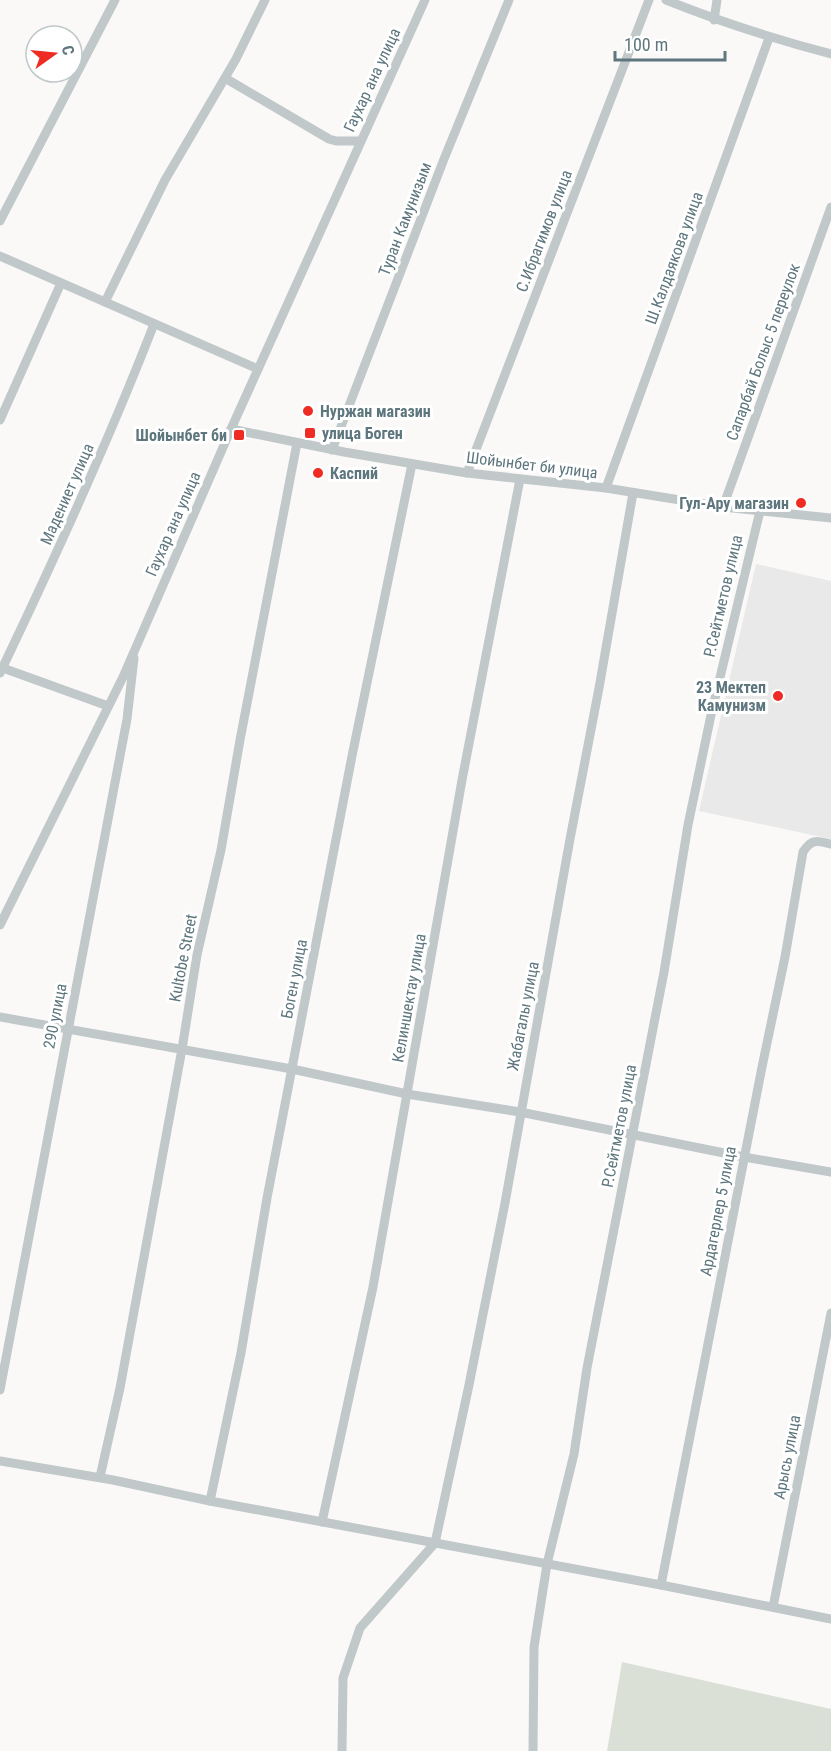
<svg xmlns="http://www.w3.org/2000/svg" width="831" height="1751" font-family="'Roboto Condensed',sans-serif">
<style>
.built{fill:#e8e9e8}
.green{fill:#dbe0d6}
.lines{fill:none;stroke-linecap:round;stroke-linejoin:round}
.street{stroke:#c0c8ca;stroke-width:9}
.poi-dot{fill:#ee2c23;stroke:#fff;stroke-width:2}
.labels{text-anchor:middle;dominant-baseline:central;stroke-width:6;stroke-linejoin:round;paint-order:stroke}
.street-label{font-size:16px;fill:#5e767e;stroke:#fff}
.poi-label{font-size:16px;font-weight:bold;fill:#5e767e;stroke:#fff;text-anchor:start}
</style>
<rect width="100%" height="100%" fill="#faf9f7"/>
<!-- built -->
<polygon class="built" points="756,564 831,581 831,839 699,811"/>
<!-- green -->
<polygon class="green" points="622,1662 831,1709 831,1751 607,1751"/>
<g class="lines">
<!-- street -->
<g class="street">
<path d="M666 0C721 22 774 39 831 54"/>
<polyline points="714,20 717,0"/>
<polyline points="225,78 329,139 336,141 360,141"/>
<polyline points="0,221 115,0"/>
<polyline points="0,256 258,369"/>
<polyline points="105,302 165,180 236,59 265,0"/>
<polyline points="0,420 61,283"/>
<polyline points="231,429 344,452 467,473 606,488 723,507 831,518"/>
<polyline points="332,450 444,159 509,0"/>
<polyline points="467,473 649,0"/>
<polyline points="606,488 769,38"/>
<polyline points="723,507 831,207"/>
<polyline points="0,667 108,706"/>
<path d="M0 673C55 558 108 443 154 324"/>
<polyline points="0,925 123,677 231,429 425,0"/>
<polyline points="0,1017 292,1069 407,1094 520,1112 744,1157 831,1172"/>
<polyline points="0,1390 127,719 134,658"/>
<polyline points="0,1461 113,1480 210,1501 661,1585 831,1619"/>
<polyline points="100,1477 120,1388 182,1049 197,955 221,850 240,740 297,443"/>
<polyline points="210,1501 241,1353 267,1198 352,756 412,464"/>
<polyline points="322,1522 373,1287 462,780 520,479"/>
<path d="M661 1585 762 1067 785 957 803 852C812 838 817 841 831 844"/>
<polyline points="773,1607 831,1313"/>
<polyline points="342,1751 343,1678 360,1628 435,1543 469,1385 505,1203 570,839 599,688 633,493"/>
<polyline points="533,1751 534,1647 547,1564 574,1454 587,1368 664,972 688,825 711,715 760,511"/>
</g>
</g>
<!-- markers -->
<g class="poi-dot">
<circle cx="308" cy="411" r="6"/>
<rect x="304" y="427" width="12" height="12" rx="3"/>
<rect x="233" y="429" width="12" height="12" rx="3"/>
<circle cx="318" cy="473" r="6"/>
<circle cx="801" cy="503" r="6"/>
<circle cx="778" cy="696" r="6"/>
</g>
<g class="labels">
<!-- street labels -->
<g class="street-label">
<text transform="translate(372 80) rotate(-65)">Гаухар ана улица</text>
<text transform="translate(405 219) rotate(-69)">Туран Камунизым</text>
<text transform="translate(544 231) rotate(-69)">С.Ибрагимов улица</text>
<text transform="translate(674 258) rotate(-70)">Ш.Калдаякова улица</text>
<text transform="translate(763 352) rotate(-70)">Сапарбай Болыс 5 переулок</text>
<text transform="translate(532 465) rotate(7)">Шойынбет би улица</text>
<text transform="translate(67 494) rotate(-66)">Мадениет улица</text>
<text transform="translate(173 524) rotate(-66)">Гаухар ана улица</text>
<text transform="translate(723 596) rotate(-77)">Р.Сейтметов улица</text>
<text transform="translate(183 958) rotate(-79)">Kultobe Street</text>
<text transform="translate(294 979) rotate(-79)">Боген улица</text>
<text transform="translate(409 998) rotate(-80)">Келиншектау улица</text>
<text transform="translate(55 1016) rotate(-79)">290 улица</text>
<text transform="translate(523 1016) rotate(-79)">Жабагалы улица</text>
<text transform="translate(619 1126) rotate(-79)">Р.Сейтметов улица</text>
<text transform="translate(718 1211) rotate(-79)">Ардагерлер 5 улица</text>
<text transform="translate(787 1457) rotate(-79)">Арысь улица</text>
</g>
<!-- poi labels -->
<g class="poi-label">
<text x="320" y="411">Нуржан магазин</text>
<text x="322" y="433">улица Боген</text>
<text x="227" y="435" text-anchor="end">Шойынбет би</text>
<text x="330" y="473">Каспий</text>
<text x="789" y="503" text-anchor="end">Гул-Ару магазин</text>
<text x="766" y="687" text-anchor="end">23 Мектеп<tspan x="766" dy="18">Камунизм</tspan></text>
</g>
</g>
<!-- north arrow -->
<g transform="translate(54 54) rotate(75)"><circle r="28" fill="#ffffff" stroke="#bfc8cb" stroke-width="1.5"/>
<path d="M0-4.5L10 22L0 15L-10 22Z" fill="#ee2c23"/>
<text y="-9" font-size="16" font-weight="bold" text-anchor="middle" fill="#5e767e">С</text>
</g>
<!-- scale -->
<path d="M615 51v9h110v-9" fill="none" stroke="#5e767e" stroke-width="3"/>
<text x="624" y="51" font-size="18" fill="#5e767e" stroke="#ffffff" stroke-width="4.5" paint-order="stroke">100 m</text>
</svg>
